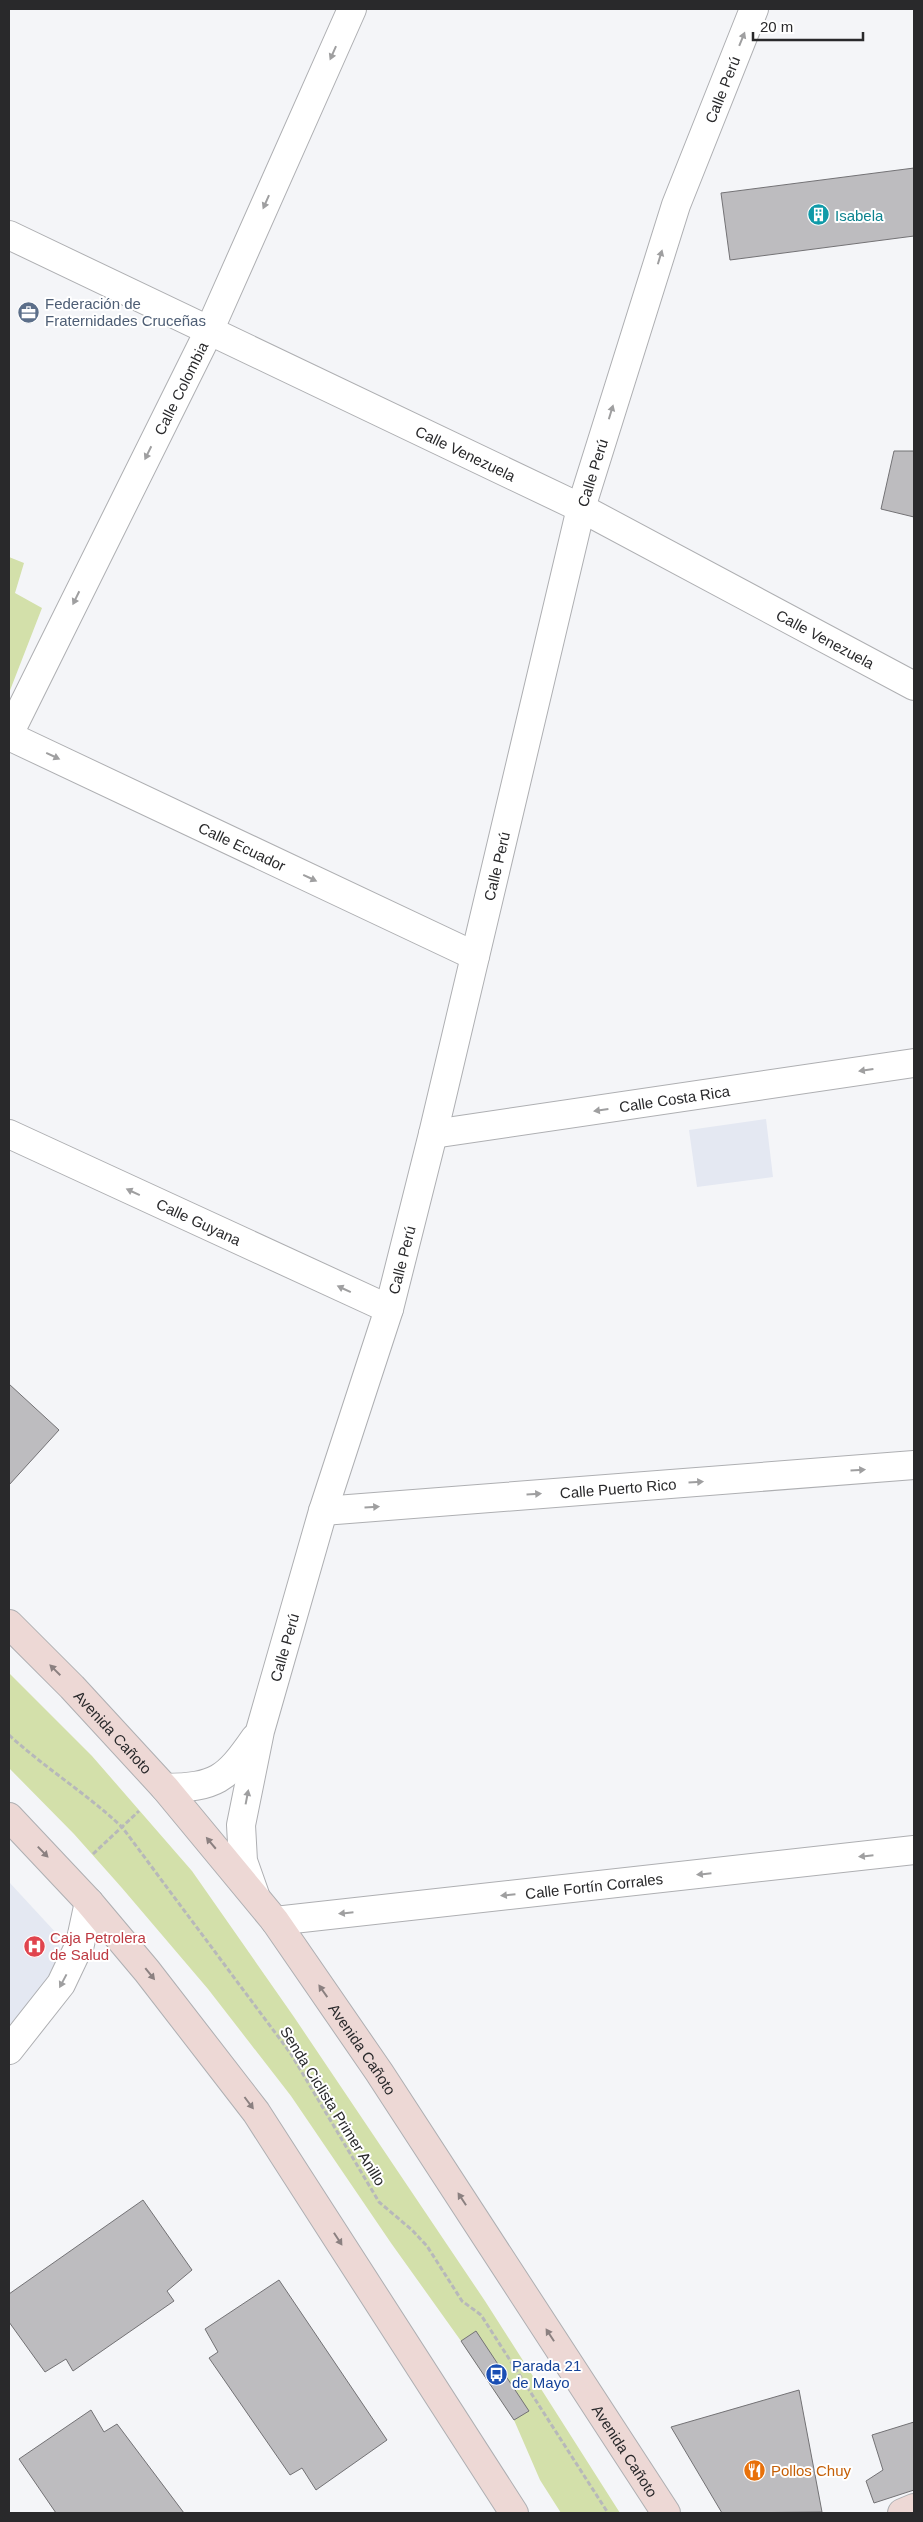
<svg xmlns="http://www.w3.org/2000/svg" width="923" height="2522" font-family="Helvetica,sans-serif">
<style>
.built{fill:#e4e8f2}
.green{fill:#d3e0aa}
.building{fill:#bdbcbf;stroke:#737275}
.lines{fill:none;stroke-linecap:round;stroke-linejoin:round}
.minor-casing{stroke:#aeafb2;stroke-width:30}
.secondary-casing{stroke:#aeafb2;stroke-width:30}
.path{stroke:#b7b8ba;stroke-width:3;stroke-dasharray:5 2.5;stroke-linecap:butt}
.minor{stroke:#fff;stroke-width:28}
.secondary{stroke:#edd8d5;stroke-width:28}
.oneway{fill:#9f9fa0}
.oneway2{fill:#8b8080}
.labels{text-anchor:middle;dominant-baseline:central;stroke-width:4;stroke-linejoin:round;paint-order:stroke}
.street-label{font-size:15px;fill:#29292b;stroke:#fff}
.culture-label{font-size:15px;fill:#0d838f;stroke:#fff;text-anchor:start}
.service-label{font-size:15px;fill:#4e5e75;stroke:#fff;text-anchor:start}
.health-label{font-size:15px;fill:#be3a42;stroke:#fff;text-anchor:start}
.transit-label{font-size:15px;fill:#164399;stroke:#fff;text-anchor:start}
.food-label{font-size:15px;fill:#c56008;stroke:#fff;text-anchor:start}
</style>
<rect width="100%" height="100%" fill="#f4f5f8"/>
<!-- built -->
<g class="built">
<polygon points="766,1119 773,1177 697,1187 689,1130"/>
<polygon points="9,1882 57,1934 62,1958 46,1989 9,2025"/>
</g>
<!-- green -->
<g class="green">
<polygon points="9,557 24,563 15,593 42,608 9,693"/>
<polygon points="9,1673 92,1756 192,1871 294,2017 485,2301 620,2513 561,2513 540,2480 514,2420 461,2341 391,2243 291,2096 208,1989 122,1888 74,1834 9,1768"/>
</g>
<!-- building -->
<g class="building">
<polygon points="914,168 914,236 730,260 721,193"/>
<polygon points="894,451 914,451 914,517 881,509"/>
<polygon points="9,1384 59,1430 9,1485"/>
<polygon points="143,2200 192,2270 167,2291 174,2301 73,2371 66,2359 45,2372 9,2322 9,2294"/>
<polygon points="279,2280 387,2440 316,2490 302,2468 290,2475 209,2358 218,2352 205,2329"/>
<polygon points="476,2331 529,2411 514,2420 461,2341"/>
<polygon points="799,2390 822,2512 722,2513 671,2427"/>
<polygon points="91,2410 104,2432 117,2424 184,2513 56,2513 19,2459"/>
<polygon points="914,2422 914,2490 874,2503 866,2481 883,2470 872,2435"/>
</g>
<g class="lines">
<defs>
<g id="minor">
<path id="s1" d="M9 235 581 508 914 686"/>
<path id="s2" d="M9 734 209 331 352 9"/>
<path id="s3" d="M9 736 475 956"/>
<path id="s4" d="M9 1134 389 1309"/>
<path id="s5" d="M433 1134 914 1063"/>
<path id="s6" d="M323 1511 914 1465"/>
<path d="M165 1788C216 1787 226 1780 255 1738"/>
<path id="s7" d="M255 1895 243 1861 241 1825 260 1731 323 1511 389 1309 433 1134 581 508 676 205 754 9"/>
<path id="s8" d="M275 1921 914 1850"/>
<polyline points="9,2050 61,1984 80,1944 89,1902"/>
</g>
<g id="secondary">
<path id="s9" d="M9 1624 72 1687 165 1788 275 1921 379 2072 666 2513"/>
<polyline points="9,1817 89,1902 147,1971 256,2112 514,2513"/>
<polyline points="902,2513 914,2508"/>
</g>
</defs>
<!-- minor casing -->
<use href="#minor" class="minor-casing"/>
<!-- secondary casing -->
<use href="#secondary" class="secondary-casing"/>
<!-- path -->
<g class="path">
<path d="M9 1735C45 1768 87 1794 122 1827L291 2054 379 2202 412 2230 427 2246 462 2301 481 2315 608 2513"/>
<polyline points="93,1854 139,1811"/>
</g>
<!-- minor -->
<use href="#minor" class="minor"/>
<!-- secondary -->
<use href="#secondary" class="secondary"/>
</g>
<!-- one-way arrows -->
<defs><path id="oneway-solid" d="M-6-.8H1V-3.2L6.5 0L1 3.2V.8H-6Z" transform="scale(1.25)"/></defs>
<g class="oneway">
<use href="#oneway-solid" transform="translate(742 39) rotate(-68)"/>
<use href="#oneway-solid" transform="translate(333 53) rotate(114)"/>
<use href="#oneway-solid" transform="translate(266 202) rotate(114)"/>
<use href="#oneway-solid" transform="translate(660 257) rotate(-73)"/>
<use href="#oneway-solid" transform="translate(611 412) rotate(-73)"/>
<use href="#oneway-solid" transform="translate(148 453) rotate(116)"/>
<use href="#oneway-solid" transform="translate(76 598) rotate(116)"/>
<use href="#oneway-solid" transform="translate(53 756) rotate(25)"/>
<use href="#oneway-solid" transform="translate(310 878) rotate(25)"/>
<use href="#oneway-solid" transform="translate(866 1070) rotate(172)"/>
<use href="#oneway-solid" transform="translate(601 1110) rotate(172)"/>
<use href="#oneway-solid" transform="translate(133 1192) rotate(-155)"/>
<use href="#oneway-solid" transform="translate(344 1289) rotate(-155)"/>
<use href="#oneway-solid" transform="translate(858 1470) rotate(-4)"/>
<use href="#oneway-solid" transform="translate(696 1482) rotate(-4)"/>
<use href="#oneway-solid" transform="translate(534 1494) rotate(-4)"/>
<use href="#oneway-solid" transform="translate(372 1507) rotate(-4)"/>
<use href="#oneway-solid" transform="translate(247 1797) rotate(-79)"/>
<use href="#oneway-solid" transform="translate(866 1856) rotate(174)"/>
<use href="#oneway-solid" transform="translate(704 1874) rotate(174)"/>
<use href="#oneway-solid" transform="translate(508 1895) rotate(174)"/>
<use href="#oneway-solid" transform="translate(346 1913) rotate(174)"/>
<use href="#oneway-solid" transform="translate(63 1981) rotate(118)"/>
</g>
<g class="oneway2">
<use href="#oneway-solid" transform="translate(55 1670) rotate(-135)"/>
<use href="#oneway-solid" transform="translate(211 1843) rotate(-130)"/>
<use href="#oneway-solid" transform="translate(43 1852) rotate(46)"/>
<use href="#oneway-solid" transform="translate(150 1974) rotate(51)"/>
<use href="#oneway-solid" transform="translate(323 1991) rotate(-125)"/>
<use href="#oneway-solid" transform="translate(249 2103) rotate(53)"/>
<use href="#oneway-solid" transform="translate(462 2199) rotate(-123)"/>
<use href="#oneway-solid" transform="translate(338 2239) rotate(57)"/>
<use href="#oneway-solid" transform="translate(550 2335) rotate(-123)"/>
</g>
<!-- icons -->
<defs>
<symbol id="building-disc" viewBox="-11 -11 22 22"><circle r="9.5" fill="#0f9aa8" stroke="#fff"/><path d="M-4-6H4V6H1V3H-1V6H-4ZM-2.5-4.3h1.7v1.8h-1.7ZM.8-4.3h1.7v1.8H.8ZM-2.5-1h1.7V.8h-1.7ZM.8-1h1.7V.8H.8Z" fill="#fff"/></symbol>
<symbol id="office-disc" viewBox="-11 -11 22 22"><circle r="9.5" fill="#5c6f8a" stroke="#fff"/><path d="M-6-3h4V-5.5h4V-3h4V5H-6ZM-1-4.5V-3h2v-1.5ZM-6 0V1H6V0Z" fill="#fff"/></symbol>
<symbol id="hospital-disc" viewBox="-11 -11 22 22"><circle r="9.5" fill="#e0444e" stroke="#fff"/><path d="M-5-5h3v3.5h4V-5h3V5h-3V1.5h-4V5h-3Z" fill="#fff"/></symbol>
<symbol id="bus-disc" viewBox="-11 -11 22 22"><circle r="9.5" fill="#1a4fb4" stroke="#fff"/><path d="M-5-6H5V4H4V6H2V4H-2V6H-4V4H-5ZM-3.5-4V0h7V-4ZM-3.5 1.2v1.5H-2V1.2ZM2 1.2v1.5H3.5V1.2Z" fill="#fff"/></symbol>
<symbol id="restaurant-disc" viewBox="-11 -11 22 22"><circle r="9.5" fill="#e8710a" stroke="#fff"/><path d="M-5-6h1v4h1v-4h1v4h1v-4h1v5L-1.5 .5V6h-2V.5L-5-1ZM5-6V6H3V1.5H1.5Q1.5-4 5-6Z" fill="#fff"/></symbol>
</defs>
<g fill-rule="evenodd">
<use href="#building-disc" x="806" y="202" width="25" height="25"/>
<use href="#office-disc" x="16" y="300" width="25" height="25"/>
<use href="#hospital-disc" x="22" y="1934" width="25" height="25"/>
<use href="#bus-disc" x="484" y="2362" width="25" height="25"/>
<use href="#restaurant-disc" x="742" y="2458" width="25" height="25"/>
</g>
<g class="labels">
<!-- street labels -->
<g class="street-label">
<text stroke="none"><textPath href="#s7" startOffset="1875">Calle Perú</textPath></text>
<text stroke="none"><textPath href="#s2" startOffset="386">Calle Colombia</textPath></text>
<text stroke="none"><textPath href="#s1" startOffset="506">Calle Venezuela</textPath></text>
<text stroke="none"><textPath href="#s7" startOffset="1470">Calle Perú</textPath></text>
<text stroke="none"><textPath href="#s1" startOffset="911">Calle Venezuela</textPath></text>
<text stroke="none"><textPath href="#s3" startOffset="258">Calle Ecuador</textPath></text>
<text stroke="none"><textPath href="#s7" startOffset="1065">Calle Perú</textPath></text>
<text stroke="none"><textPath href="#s5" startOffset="244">Calle Costa Rica</textPath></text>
<text stroke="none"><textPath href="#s4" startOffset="209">Calle Guyana</textPath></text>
<text stroke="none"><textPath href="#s7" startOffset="660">Calle Perú</textPath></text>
<text stroke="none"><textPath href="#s6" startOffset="296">Calle Puerto Rico</textPath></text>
<text stroke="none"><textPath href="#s7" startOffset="255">Calle Perú</textPath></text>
<text stroke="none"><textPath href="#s9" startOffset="150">Avenida Cañoto</textPath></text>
<text stroke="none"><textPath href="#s8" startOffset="321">Calle Fortín Corrales</textPath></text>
<text stroke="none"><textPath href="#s9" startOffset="554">Avenida Cañoto</textPath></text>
<text transform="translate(333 2106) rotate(58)">Senda Ciclista Primer Anillo</text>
<text stroke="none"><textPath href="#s9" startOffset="1034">Avenida Cañoto</textPath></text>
</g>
<!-- culture labels -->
<g class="culture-label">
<text x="835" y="215">Isabela</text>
</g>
<!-- service labels -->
<g class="service-label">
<text x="45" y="303">Federación de<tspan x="45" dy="17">Fraternidades Cruceñas</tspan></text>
</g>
<!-- health labels -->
<g class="health-label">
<text x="50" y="1937">Caja Petrolera<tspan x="50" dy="17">de Salud</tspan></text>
</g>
<!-- transit labels -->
<g class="transit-label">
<text x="512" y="2365">Parada 21<tspan x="512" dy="17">de Mayo</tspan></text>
</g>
<!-- food labels -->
<g class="food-label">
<text x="771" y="2470">Pollos Chuy</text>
</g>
</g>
<!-- border -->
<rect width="923" height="2522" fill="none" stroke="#29292b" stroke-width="20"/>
<!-- scale -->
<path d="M753 32v8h110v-8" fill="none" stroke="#29292b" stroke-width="2.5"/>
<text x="760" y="32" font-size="15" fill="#29292b" stroke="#ffffff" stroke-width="4" paint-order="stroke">20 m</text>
</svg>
